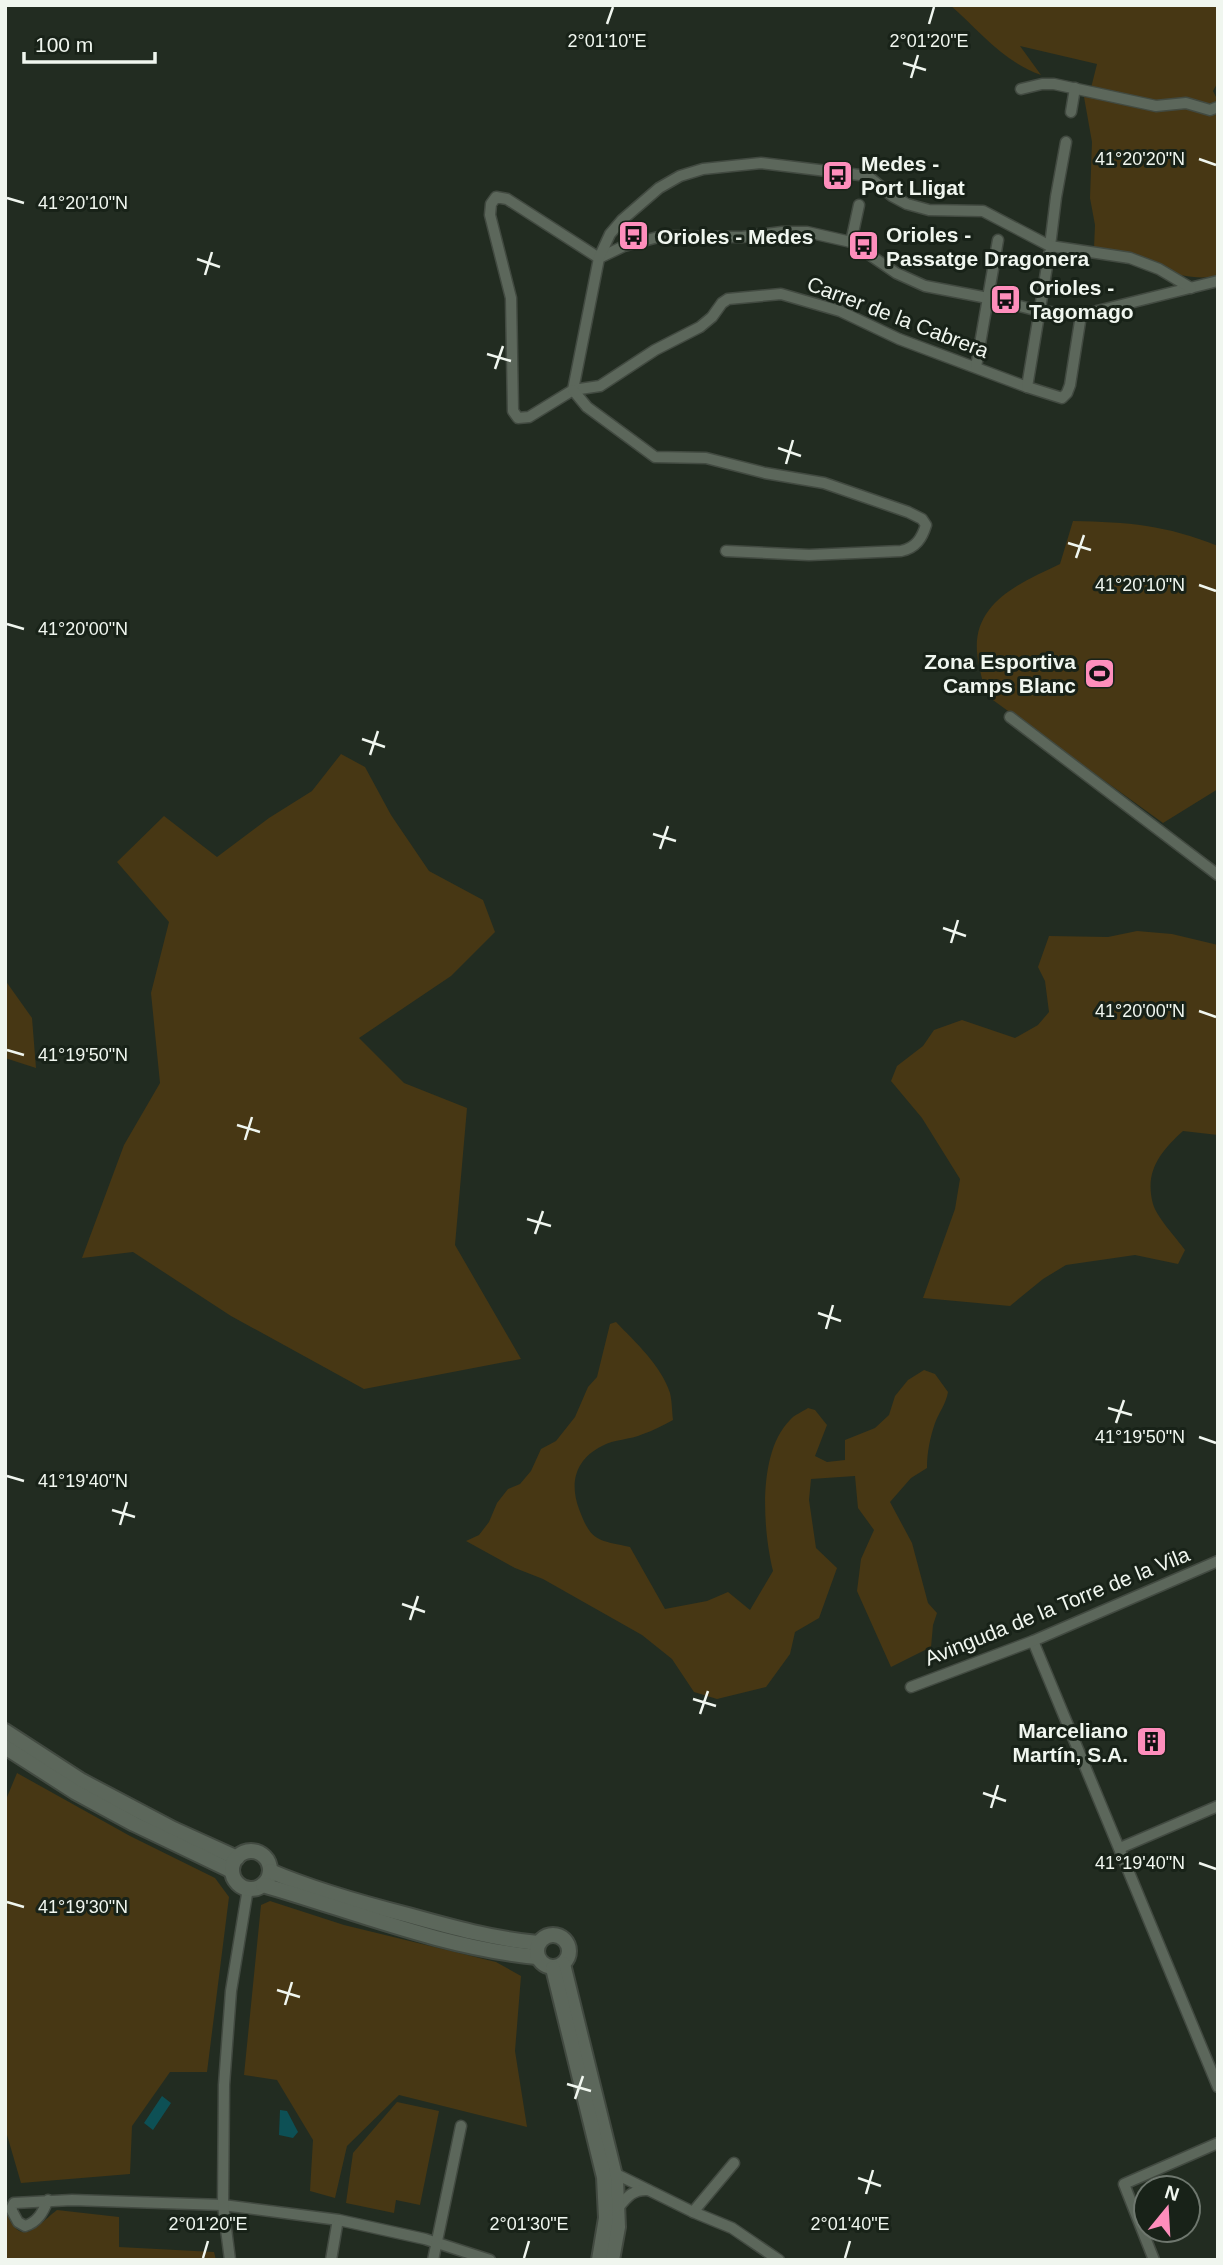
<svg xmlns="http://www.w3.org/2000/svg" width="1223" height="2265" font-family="Arial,sans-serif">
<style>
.green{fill:#473714}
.water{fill:#0d5055}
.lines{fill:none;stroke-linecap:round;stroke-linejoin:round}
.street-casing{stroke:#424a41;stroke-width:13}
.secondary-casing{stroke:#424a41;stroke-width:18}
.street{stroke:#5c675b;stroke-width:10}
.secondary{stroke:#5c675b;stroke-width:14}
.ticks{fill:none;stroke:#f0f6ef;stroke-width:2.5}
.labels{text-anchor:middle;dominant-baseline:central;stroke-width:6;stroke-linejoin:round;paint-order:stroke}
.poi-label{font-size:21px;font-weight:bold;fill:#f0f6ef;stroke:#182218;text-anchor:start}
.street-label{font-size:21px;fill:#f0f6ef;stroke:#182218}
.ticks-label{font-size:18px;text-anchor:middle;fill:#f0f6ef;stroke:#182218;stroke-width:6;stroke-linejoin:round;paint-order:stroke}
</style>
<rect width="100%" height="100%" fill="#222c21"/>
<!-- green -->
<g class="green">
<path d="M950 5H1218V82L1213 91 1218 101 1211 106 1152 102 1091 88 1097 64 1020 46 1041 75C1003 62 979 30 950 5Z"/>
<path d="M1084 97 1185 107 1212 114 1218 112V276C1175 284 1135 256 1094 248L1095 225 1090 198 1092 142Z"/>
<path d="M1073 521C1128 522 1166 525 1218 546V789L1163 823 986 695C983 681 978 666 977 652 973 602 1022 582 1060 564Z"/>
<polygon points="341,754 365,767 391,815 429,871 483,900 495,932 451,976 359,1038 404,1083 467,1108 455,1245 521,1359 364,1389 231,1316 133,1252 82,1258 124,1145 160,1083 151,993 169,922 117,862 164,816 217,857 269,818 312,791"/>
<path d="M1137 931 1172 934 1218 945V1135L1183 1131C1161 1151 1144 1171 1153 1204 1156 1216 1177 1239 1185 1250L1178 1264 1135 1255 1066 1265 1043 1279 1010 1306 923 1298 955 1209 960 1179 922 1118 891 1081 897 1066 923 1046 934 1030 962 1020 1015 1038 1038 1025 1049 1012 1045 981 1038 967 1049 936 1108 937Z"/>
<polygon points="5,980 32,1018 36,1068 5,1058"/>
<path d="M616 1322C635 1342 661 1365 670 1393 672 1401 672 1412 673 1420 663 1425 653 1431 643 1434 630 1440 614 1439 602 1446 576 1459 569 1482 579 1509 591 1542 598 1540 630 1547L665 1609 707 1601 728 1592 750 1610 773 1571C763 1530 757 1453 790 1420 794 1415 802 1412 808 1408L815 1410 827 1425 815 1456 827 1462 845 1460V1440L875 1428 889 1415 895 1396 908 1380 924 1370 935 1374 948 1392C946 1404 939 1412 935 1423 930 1438 927 1452 927 1468L911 1478 890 1502 912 1543 928 1603 937 1613 933 1625 931 1647 891 1667 857 1591 861 1559 874 1530 858 1508 855 1476 811 1479 809 1500 816 1548 837 1568 819 1618 795 1632 790 1654 766 1687 717 1699 694 1692 672 1659 642 1635 543 1579 515 1568 466 1541 479 1535 489 1522 497 1503 508 1489 520 1484 531 1471 541 1449 556 1441 575 1417 588 1387 597 1377 610 1324Z"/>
<polygon points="17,1773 130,1836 215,1878 229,1897 207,2072 170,2072 132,2126 130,2174 21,2183 5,2128 5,1802"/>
<polygon points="270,1901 344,1925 496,1962 521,1976 515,2051 527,2127 399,2095 347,2146 335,2198 310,2191 313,2140 277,2080 244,2075 261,1905"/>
<polygon points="397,2102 439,2111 420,2205 396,2200 394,2213 346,2203 353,2153"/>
<path d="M5 2210C21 2250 35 2227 57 2210L119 2217V2247L214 2252 216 2260H5Z"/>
</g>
<!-- water -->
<g class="water">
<polygon points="162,2096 171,2103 153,2130 144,2123"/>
<polygon points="280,2110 287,2111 298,2132 293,2138 279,2135"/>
</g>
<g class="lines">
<defs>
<g id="street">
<polyline points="1021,89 1042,84 1054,84 1156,106 1186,103 1210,110 1218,107"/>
<polyline points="1071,112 1075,88"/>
<polyline points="851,242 859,205"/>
<polyline points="1050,246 1056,197 1066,142"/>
<polyline points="599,258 507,199 496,197 491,204 490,215 511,298 513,411 518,418 529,417 573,390 600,386 655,350 700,327 712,317 722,303 728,299 781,294 840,311 899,339 1027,387 1062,398 1067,393 1070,385 1081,315"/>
<polyline points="599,258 624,246 662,236 742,237 782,232 807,232 851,242 896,273 925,286 988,298 1039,311 1081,315 1218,281"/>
<polyline points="976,367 998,240"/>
<polyline points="1027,387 1049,254"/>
<polyline points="573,390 599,258 610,234 622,220 659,188 680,176 703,169 761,163 868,176 892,196 907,204 929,210 983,211 1050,246 1130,258 1159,269 1191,288"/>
<path d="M573 390 587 407 655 457 706 458 765 473 824 483 908 512 922 519 926 525C922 538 916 548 901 551L809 555 726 551"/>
<polyline points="1010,717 1218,875"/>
<polyline points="1033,1641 1218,2087"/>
<polyline points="911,1687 1033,1641 1218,1561"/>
<polyline points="1120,1848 1218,1806"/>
<polyline points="614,2173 693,2212 732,2228 779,2260"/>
<path d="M48 2200C43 2212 38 2222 25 2226L18 2222 11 2209 14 2203 72 2200 223 2205 339 2220 425 2239 490 2260"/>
<path d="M618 2208C627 2197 633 2189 648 2190"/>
<polyline points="693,2212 734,2163"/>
<polyline points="230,2260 223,2205 224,2085 231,1991 248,1888"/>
<polyline points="331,2260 337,2225"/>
<polyline points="433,2260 461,2126"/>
<polyline points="1154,2260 1124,2184 1218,2143"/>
</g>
<g id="secondary">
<polyline points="5,1731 82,1781 173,1829 237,1858"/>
<polyline points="5,1747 75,1792 134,1824 232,1871"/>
<circle cx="251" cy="1870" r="19"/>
<path d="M270 1871C314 1890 361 1903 408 1915 451 1927 494 1939 538 1943"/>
<path d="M263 1885C353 1911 443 1948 537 1957"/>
<circle cx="553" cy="1951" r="16"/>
<polyline points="563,1964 616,2180 618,2227 612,2260"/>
<polyline points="553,1968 604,2177 606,2218 599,2260"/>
</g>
</defs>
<!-- street casing -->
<use href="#street" class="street-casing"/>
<!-- secondary casing -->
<use href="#secondary" class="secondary-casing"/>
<!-- street -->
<use href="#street" class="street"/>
<!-- secondary -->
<use href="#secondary" class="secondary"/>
</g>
<!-- ticks -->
<path class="ticks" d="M607 24 613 7M929 24 934 7M903 63 926 70M911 78 918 55M1199 159 1216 165M7 198 24 203M197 259 220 267M205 275 212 252M487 354 511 361M495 369 503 346M778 448 801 456M786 464 793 440M1068 543 1091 550M1076 558 1084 535M1199 585 1216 591M7 624 24 629M362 739 385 747M370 755 378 731M653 834 676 841M660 849 668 826M943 928 966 936M951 943 958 920M1199 1011 1216 1017M7 1050 24 1055M237 1125 260 1132M245 1140 252 1117M527 1219 551 1226M535 1234 543 1211M818 1313 841 1321M826 1329 833 1305M1108 1408 1132 1415M1116 1423 1124 1400M1199 1437 1216 1443M7 1476 24 1481M112 1510 135 1517M120 1525 127 1502M402 1604 425 1612M410 1620 418 1596M693 1699 716 1706M700 1714 708 1691M983 1793 1006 1801M991 1808 998 1785M1199 1863 1216 1869M7 1902 24 1907M277 1990 300 1997M285 2005 292 1982M567 2084 591 2091M575 2099 583 2076M858 2178 881 2186M866 2194 873 2170M203 2258 208 2241M524 2258 529 2241M845 2258 850 2241"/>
<!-- icons -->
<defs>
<symbol id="bus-square" viewBox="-11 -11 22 22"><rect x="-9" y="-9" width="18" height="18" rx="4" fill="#fe8ebc" stroke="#182218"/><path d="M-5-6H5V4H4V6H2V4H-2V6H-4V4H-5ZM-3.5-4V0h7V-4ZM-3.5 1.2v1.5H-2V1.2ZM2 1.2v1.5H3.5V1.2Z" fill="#111"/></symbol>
<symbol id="stadium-square" viewBox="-11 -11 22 22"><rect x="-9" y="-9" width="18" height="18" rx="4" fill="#fe8ebc" stroke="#182218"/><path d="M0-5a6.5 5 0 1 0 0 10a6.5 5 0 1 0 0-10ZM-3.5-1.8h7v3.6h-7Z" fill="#111"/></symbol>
<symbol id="building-square" viewBox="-11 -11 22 22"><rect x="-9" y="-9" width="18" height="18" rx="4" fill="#fe8ebc" stroke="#182218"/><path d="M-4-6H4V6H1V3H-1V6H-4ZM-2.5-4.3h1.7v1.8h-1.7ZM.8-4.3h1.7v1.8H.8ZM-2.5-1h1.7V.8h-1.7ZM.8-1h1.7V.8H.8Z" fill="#111"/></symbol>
</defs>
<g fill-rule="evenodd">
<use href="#bus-square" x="820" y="158" width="35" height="35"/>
<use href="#bus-square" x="616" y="218" width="35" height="35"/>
<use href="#bus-square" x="846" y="228" width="35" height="35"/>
<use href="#bus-square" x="988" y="282" width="35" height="35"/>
<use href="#stadium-square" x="1082" y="656" width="35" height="35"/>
<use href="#building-square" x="1134" y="1724" width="35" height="35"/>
</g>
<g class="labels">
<!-- poi labels -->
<g class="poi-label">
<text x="861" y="163">Medes -<tspan x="861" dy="24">Port Lligat</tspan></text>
<text x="886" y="234">Orioles -<tspan x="886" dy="24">Passatge Dragonera</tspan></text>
<text x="657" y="236">Orioles - Medes</text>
<text x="1029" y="287">Orioles -<tspan x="1029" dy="24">Tagomago</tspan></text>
<text x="1076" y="661" text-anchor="end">Zona Esportiva<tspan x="1076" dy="24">Camps Blanc</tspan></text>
<text x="1128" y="1730" text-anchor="end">Marceliano<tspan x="1128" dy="24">Martín, S.A.</tspan></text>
</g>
<!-- street labels -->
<g class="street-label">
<text transform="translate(898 317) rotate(21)">Carrer de la Cabrera</text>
<text transform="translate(1057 1606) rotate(-22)">Avinguda de la Torre de la Vila</text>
</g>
</g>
<g class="ticks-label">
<text x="607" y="47">2°01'10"E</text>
<text x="929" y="47">2°01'20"E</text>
<text x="1140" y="165">41°20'20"N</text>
<text x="83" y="209">41°20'10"N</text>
<text x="1140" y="591">41°20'10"N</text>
<text x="83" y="635">41°20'00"N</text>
<text x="1140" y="1017">41°20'00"N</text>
<text x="83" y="1061">41°19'50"N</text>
<text x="1140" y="1443">41°19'50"N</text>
<text x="83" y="1487">41°19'40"N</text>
<text x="1140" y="1869">41°19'40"N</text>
<text x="83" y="1913">41°19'30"N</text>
<text x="208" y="2230">2°01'20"E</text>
<text x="529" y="2230">2°01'30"E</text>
<text x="850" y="2230">2°01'40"E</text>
</g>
<!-- border -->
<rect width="1223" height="2265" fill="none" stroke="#f0f6ef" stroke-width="14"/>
<!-- north arrow -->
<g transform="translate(1167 2209) rotate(18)"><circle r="33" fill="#182218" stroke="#6e776e" stroke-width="2"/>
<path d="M0-5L12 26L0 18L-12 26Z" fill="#fe8ebc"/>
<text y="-10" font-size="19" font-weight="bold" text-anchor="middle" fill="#f0f6ef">N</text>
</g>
<!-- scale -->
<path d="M24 52v10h131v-10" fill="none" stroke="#f0f6ef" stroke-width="3.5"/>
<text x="35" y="52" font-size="21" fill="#f0f6ef" stroke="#182218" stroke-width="5" paint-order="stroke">100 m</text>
</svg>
